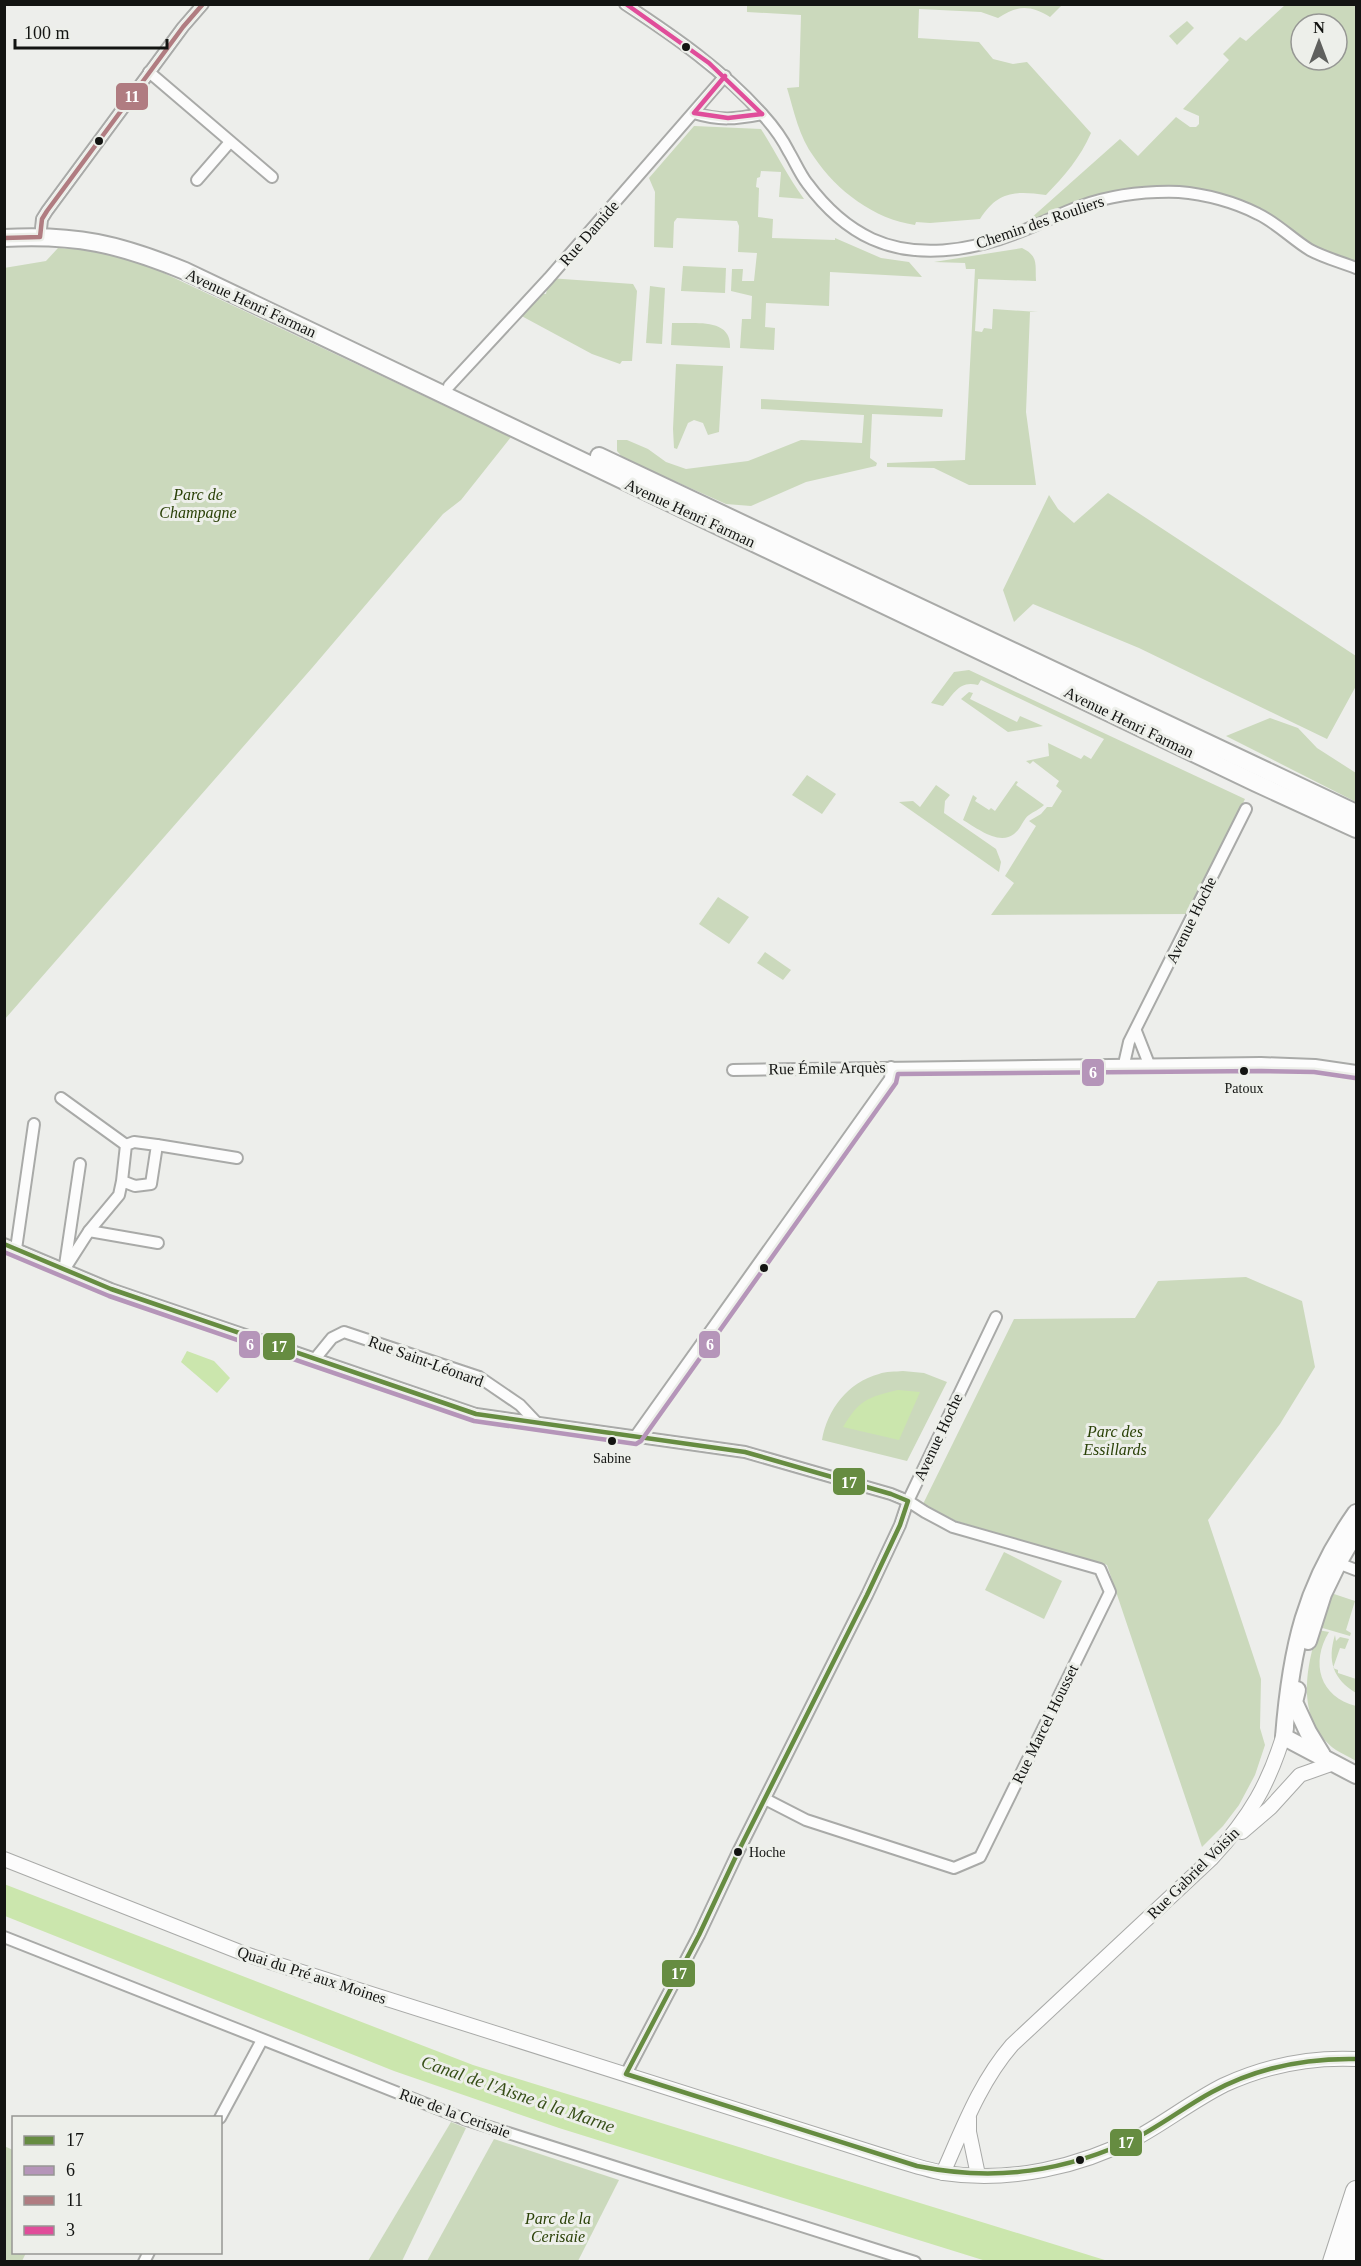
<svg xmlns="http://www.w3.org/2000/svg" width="1361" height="2266" font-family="Georgia,serif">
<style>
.green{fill:#cbd9bc;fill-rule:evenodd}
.water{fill:#cbe6ad}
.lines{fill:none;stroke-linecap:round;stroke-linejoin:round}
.minor-casing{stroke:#a9aaa8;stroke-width:14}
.tertiary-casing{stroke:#a9aaa8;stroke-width:16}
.primary-casing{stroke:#a9aaa8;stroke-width:20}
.trunk-casing{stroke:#a9aaa8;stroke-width:21}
.motorway-casing{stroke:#a9aaa8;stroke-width:22}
.minor{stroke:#fcfcfc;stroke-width:10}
.tertiary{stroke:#fcfcfc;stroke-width:14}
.primary{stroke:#fcfcfc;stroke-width:16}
.trunk{stroke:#fcfcfc;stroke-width:18}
.motorway{stroke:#fcfcfc;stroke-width:20}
.bus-1-casing{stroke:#edefea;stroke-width:9}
.bus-2-casing{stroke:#edefea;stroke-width:9}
.bus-3-casing{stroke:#edefea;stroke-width:9}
.bus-4-casing{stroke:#edefea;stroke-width:9}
.bus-1{stroke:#668c41;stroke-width:4.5}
.bus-2{stroke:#b595b9;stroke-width:4.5}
.bus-3{stroke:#b07c81;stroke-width:4.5}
.bus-4{stroke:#e04d9a;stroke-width:4.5}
.bus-dot{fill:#131412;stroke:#edefea;stroke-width:2}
.labels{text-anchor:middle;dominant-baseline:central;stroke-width:6;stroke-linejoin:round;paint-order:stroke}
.bus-label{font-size:14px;fill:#131412;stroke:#edefea}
.street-label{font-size:16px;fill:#131412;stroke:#edefea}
.park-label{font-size:16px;font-style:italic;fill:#2a4107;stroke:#edefea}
.water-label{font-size:18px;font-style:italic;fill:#374f18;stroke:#edefea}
.line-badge{stroke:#edefea;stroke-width:2}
.badge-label{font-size:16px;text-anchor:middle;font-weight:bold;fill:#fff}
</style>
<rect width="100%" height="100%" fill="#edeeeb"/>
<!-- green -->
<g class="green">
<path d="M747 4 1062 5 1050 17C1030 5 1018 5 998 18L981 12 919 9 918 38 979 42 993 59 1013 64 1027 62 1091 133C1080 158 1065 175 1046 195 1015 191 998 191 980 219L930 223 916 222 915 225C874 219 837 191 814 157 799 137 794 111 787 88L799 87 801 15 747 12Z"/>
<path d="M1285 5H1356V268L1320 255 1258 214 1180 192 1095 202 1012 235 1120 139 1138 156 1176 117 1190 127H1196L1199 124V116L1183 109 1229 60 1223 54 1240 37 1246 41ZM1301 24H1337V60H1301Z"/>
<polygon points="1187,21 1194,28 1177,45 1169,36"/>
<path d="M694 126 761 129C776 153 788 177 804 199L779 197 781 172 761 171 760 177 757 178 756 187 759 188 758 217 773 219 772 238 835 240V238L881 258 909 262 922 277 830 272 829 306 766 303 765 327 775 328 774 350 740 348 742 319H751L752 296 731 291 732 269H743L742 281H754L757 253 738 252 739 226 737 221 677 218 674 222 673 248 654 247 655 192 649 178Z"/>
<path d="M58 248C91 249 121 256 151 267L511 437 461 500 443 514 312 668 5 1019 4 268 46 261Z"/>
<path d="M1022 248C1039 256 1035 265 1036 281L978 279 975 331 982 332 984 328 992 329 993 309 1038 312H1030L1026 412 1036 485H969L934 468 887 467V463L965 460 975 269H966L965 263 934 262Z"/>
<polygon points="683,266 726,268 725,293 681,291"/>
<polygon points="549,278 633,284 637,291 632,361 622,361 620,364 592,354 516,313 536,293 546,294"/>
<polygon points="650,286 665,288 662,344 646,343"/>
<path d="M672 323C694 324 732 317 730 348L671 345Z"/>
<polygon points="676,364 723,366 719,432 708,435 703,423 694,420 688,423 677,449 674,448 673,429"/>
<polygon points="761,399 943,409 942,417 872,414 870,458 877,463 876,466 806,482 751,506 726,504 623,458 617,451 617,440 627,440 648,449 666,462 686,469 748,461 801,440 862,443 864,415 761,409"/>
<polygon points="1108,493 1356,656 1356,686 1327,739 1139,648 1033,604 1014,622 1003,590 1049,495 1058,509 1074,523"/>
<path d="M969 670 1245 799 1189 914 991 915 1014 883 1005 876 1036 826 1029 821 1041 814 1047 807H1052L1062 791 1056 786 1059 781 1033 761 1030 764 1026 761 1049 756 1048 743 1081 759 1084 755 1091 759 1104 739 981 680 978 685C959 680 954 694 943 706L931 703 954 672Z"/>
<polygon points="969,692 973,693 970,699 1017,722 1020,716 1043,726 1008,732 961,699"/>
<polygon points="1270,718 1298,728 1317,748 1356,773 1356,802 1226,736"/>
<polygon points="807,775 836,794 822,814 792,795"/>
<path d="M1016 781 1018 782 1016 785 1044 805C1039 810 1034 811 1029 815 1023 819 1021 829 1014 834 999 846 977 828 963 820L973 795 977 798 975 801 989 810 991 808 995 811Z"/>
<polygon points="936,785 950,795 945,801 944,813 996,849 1001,862 999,872 899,802 913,801 920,807"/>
<polygon points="718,897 749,917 729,944 699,924"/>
<polygon points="765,952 791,970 783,980 757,963"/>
<polygon points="1246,1277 1302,1301 1315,1367 1280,1424 1208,1520 1261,1679 1260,1728 1265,1745 1255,1775 1239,1805 1223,1826 1202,1847 1107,1565 956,1521 923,1504 1014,1319 1135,1318 1158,1281"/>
<path d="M903 1371 924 1373 947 1382 907 1461 822 1440C827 1410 848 1382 879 1374 886 1371 895 1372 903 1371Z"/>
<polygon points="1004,1552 1062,1581 1044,1619 985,1590"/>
<polygon points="1334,1594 1355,1601 1346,1630 1351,1633 1350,1636 1319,1627 1326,1606"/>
<path d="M1318 1630 1329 1632C1310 1663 1320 1697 1356 1706V1761C1350 1757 1342 1754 1336 1750 1296 1721 1305 1670 1318 1630Z"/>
<path d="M1335 1635 1336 1641 1340 1637 1349 1639 1345 1649 1340 1648 1333 1668 1338 1670V1673L1356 1679V1693C1333 1679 1327 1661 1335 1635Z"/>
<polygon points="451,2122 466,2128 402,2261 368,2261"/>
<polygon points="494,2139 619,2180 578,2261 427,2261"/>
<polygon points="4,2146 13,2150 14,2252 26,2253 22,2261 5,2261"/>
</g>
<!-- water -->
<g class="water">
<polygon points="187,1351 214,1361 230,1378 217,1393 181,1362"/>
<path d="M898 1390 920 1392 899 1440 843 1427C859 1400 868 1397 898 1390Z"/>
<polygon points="4,1884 473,2065 1108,2261 986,2261 559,2128 394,2071 5,1916"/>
</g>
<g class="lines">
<defs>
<g id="minor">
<path d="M625 4C675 37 723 70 763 115 773 126 782 138 789 152 795 162 800 174 807 183 824 206 846 227 872 239 916 259 970 251 1014 234 1037 226 1058 214 1081 206 1112 195 1146 191 1179 192 1205 194 1235 202 1258 214 1277 223 1292 239 1310 250 1325 258 1341 262 1356 268"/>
<polyline points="149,72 272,177"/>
<path d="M694 113C720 121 735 119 762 114"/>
<polyline points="197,180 230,142"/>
<polyline points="41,229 42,219 47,211 183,27 203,4"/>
<polyline points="449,386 549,278 725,76"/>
<polyline points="1136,1031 1149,1064"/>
<polyline points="1124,1064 1129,1042 1246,809"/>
<polyline points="733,1070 1261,1063 1315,1065 1356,1071"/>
<polyline points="61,1098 126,1145"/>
<polyline points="157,1145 237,1158"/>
<polyline points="89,1231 158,1243"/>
<polyline points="4,1244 111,1289 476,1414 745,1452 891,1494 908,1501 925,1512 953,1527 1100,1569 1110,1592 980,1857 954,1868 806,1820 765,1799"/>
<polyline points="16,1249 34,1124"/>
<polyline points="65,1265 80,1164"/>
<polyline points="64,1270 89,1231 119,1195 122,1181 135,1186 151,1184 157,1145 134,1142 126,1145 122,1181"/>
<polyline points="314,1360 332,1338 344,1332 479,1377 520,1405 537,1423"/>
<polyline points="635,1437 890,1079 891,1067"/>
<polyline points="1338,1563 1356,1570"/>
<polyline points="4,1937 464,2119 915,2262"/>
<polyline points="626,2074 699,1935 738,1852 867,1595 900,1525 908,1501 996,1317"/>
<polyline points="220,2118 262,2040"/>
<polyline points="144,2262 149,2252"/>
</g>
<g id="tertiary">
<polyline points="1242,1832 1270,1808 1300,1775 1334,1763"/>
<path d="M4 1859 245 1954 883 2156C903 2162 923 2169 944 2173 1010 2183 1079 2167 1138 2137 1167 2121 1194 2100 1224 2085 1265 2066 1311 2057 1356 2059"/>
<polyline points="969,2118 969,2132 978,2175"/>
<path d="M943 2173C963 2128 980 2082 1012 2045L1211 1859C1250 1817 1270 1783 1286 1727"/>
</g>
<g id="primary">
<path d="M4 238C76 234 119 244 185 271L1256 783 1356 829"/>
<polyline points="599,456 1356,813"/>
<path d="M1356 1513C1305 1586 1291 1648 1284 1737L1356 1775"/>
<polyline points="1308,1641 1323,1594 1338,1563 1356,1532"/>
<polyline points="1297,1690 1294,1702 1308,1732 1322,1755"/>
</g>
<polyline id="trunk" points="1346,2262 1356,2231"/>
<polyline id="motorway" points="1333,2262 1356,2191"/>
</defs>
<!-- minor casing -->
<use href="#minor" class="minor-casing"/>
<!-- tertiary casing -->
<use href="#tertiary" class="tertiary-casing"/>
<!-- primary casing -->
<use href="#primary" class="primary-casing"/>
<!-- trunk casing -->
<use href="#trunk" class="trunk-casing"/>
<!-- motorway casing -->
<use href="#motorway" class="motorway-casing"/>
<!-- minor -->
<use href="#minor" class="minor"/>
<!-- tertiary -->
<use href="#tertiary" class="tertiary"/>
<!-- primary -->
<use href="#primary" class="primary"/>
<!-- trunk -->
<use href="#trunk" class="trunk"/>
<!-- motorway -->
<use href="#motorway" class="motorway"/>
<defs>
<path id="bus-1" d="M4 1244 111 1289 476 1414 745 1452 891 1494 908 1501 900 1525 867 1595 738 1852 699 1935 626 2074 917 2166C995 2182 1066 2172 1138 2137 1163 2124 1186 2106 1212 2092 1256 2068 1305 2058 1356 2059"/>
<polyline id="bus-2" points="4,1252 109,1296 474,1421 636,1444 641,1441 896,1083 898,1074 1261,1071 1314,1072 1355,1078"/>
<polyline id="bus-3" points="4,238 40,237 42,219 47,211 183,27 203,4"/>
<g id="bus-4">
<polyline points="626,4 709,63 762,114"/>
<polyline points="725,76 694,113 728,118 762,114"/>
</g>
</defs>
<!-- bus-1 casing -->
<use href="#bus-1" class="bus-1-casing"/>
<!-- bus-2 casing -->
<use href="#bus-2" class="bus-2-casing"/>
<!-- bus-3 casing -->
<use href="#bus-3" class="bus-3-casing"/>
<!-- bus-4 casing -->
<use href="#bus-4" class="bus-4-casing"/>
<!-- bus-1 -->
<use href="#bus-1" class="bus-1"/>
<!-- bus-2 -->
<use href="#bus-2" class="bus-2"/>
<!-- bus-3 -->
<use href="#bus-3" class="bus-3"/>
<!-- bus-4 -->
<use href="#bus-4" class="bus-4"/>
</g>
<!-- markers -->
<g class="bus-dot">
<circle cx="686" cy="47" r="5"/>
<circle cx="99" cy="141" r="5"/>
<circle cx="1244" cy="1071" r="5"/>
<circle cx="764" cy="1268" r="5"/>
<circle cx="612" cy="1441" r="5"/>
<circle cx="738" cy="1852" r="5"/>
<circle cx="1080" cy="2160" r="5"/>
</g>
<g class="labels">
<!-- bus labels -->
<g class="bus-label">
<text x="1244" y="1088">Patoux</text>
<text x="612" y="1458">Sabine</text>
<text x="749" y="1852" text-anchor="start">Hoche</text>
</g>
<!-- street labels -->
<g class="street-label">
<text transform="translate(1040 222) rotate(-19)">Chemin des Rouliers</text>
<text transform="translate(589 233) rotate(-49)">Rue Damide</text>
<text transform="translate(251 303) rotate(25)">Avenue Henri Farman</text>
<text transform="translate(690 513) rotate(25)">Avenue Henri Farman</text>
<text transform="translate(1129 722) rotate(26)">Avenue Henri Farman</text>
<text transform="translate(1191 920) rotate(-64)">Avenue Hoche</text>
<text transform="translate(827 1068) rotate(-1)">Rue Émile Arquès</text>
<text transform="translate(426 1361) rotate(20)">Rue Saint-Léonard</text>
<text transform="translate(938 1437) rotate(-65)">Avenue Hoche</text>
<text transform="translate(1045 1724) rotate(-64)">Rue Marcel Housset</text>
<text transform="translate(1193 1873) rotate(-45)">Rue Gabriel Voisin</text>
<text transform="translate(312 1975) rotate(18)">Quai du Pré aux Moines</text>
<text transform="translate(455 2113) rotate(20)">Rue de la Cerisaie</text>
</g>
<!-- park labels -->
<g class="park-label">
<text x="198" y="494">Parc de<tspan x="198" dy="18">Champagne</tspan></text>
<text x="1115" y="1431">Parc des<tspan x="1115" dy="18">Essillards</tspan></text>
<text x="558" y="2218">Parc de la<tspan x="558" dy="18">Cerisaie</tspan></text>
</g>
<!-- water labels -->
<g class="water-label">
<text transform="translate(518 2094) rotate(19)">Canal de l'Aisne à la Marne</text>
</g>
</g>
<g class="line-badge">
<rect x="115" y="82" width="34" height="29" rx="6" fill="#b07c81"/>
<rect x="1081" y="1058" width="24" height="29" rx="6" fill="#b595b9"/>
<rect x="238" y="1330" width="23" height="29" rx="6" fill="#b595b9"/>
<rect x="698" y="1330" width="23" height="29" rx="6" fill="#b595b9"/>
<rect x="262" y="1332" width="34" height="29" rx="6" fill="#668c41"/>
<rect x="832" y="1467" width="34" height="29" rx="6" fill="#668c41"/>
<rect x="661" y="1959" width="35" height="29" rx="6" fill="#668c41"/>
<rect x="1109" y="2128" width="34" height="29" rx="6" fill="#668c41"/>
</g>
<g class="badge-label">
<text x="132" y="102">11</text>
<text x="1093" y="1078">6</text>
<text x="250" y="1350">6</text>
<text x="710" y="1350">6</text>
<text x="279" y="1352">17</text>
<text x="849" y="1488">17</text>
<text x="679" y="1979">17</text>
<text x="1126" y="2148">17</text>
</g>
<!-- border -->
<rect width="1361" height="2266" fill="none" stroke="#131412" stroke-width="12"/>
<!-- legend -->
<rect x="12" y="2116" width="210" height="138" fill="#edefea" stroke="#969794" stroke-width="1.5"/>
<rect x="24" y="2136" width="30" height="9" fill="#668c41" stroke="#969794" stroke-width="1.5"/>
<text x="66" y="2146" font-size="18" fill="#131412">17</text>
<rect x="24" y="2166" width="30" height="9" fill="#b595b9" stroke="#969794" stroke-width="1.5"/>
<text x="66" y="2176" font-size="18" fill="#131412">6</text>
<rect x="24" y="2196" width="30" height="9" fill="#b07c81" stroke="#969794" stroke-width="1.5"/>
<text x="66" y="2206" font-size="18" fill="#131412">11</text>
<rect x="24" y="2226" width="30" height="9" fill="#e04d9a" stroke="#969794" stroke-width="1.5"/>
<text x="66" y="2236" font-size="18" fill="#131412">3</text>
<!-- north arrow -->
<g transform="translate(1319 42)"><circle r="28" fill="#edefea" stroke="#969794" stroke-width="1.5"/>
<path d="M0-4.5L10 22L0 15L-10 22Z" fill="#5f605e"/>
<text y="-9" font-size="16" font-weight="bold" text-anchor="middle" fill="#131412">N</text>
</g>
<!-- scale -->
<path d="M15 39v9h152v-9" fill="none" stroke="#131412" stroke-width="3"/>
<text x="24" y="39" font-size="18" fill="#131412" stroke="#edefea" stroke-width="4.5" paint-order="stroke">100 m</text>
</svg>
